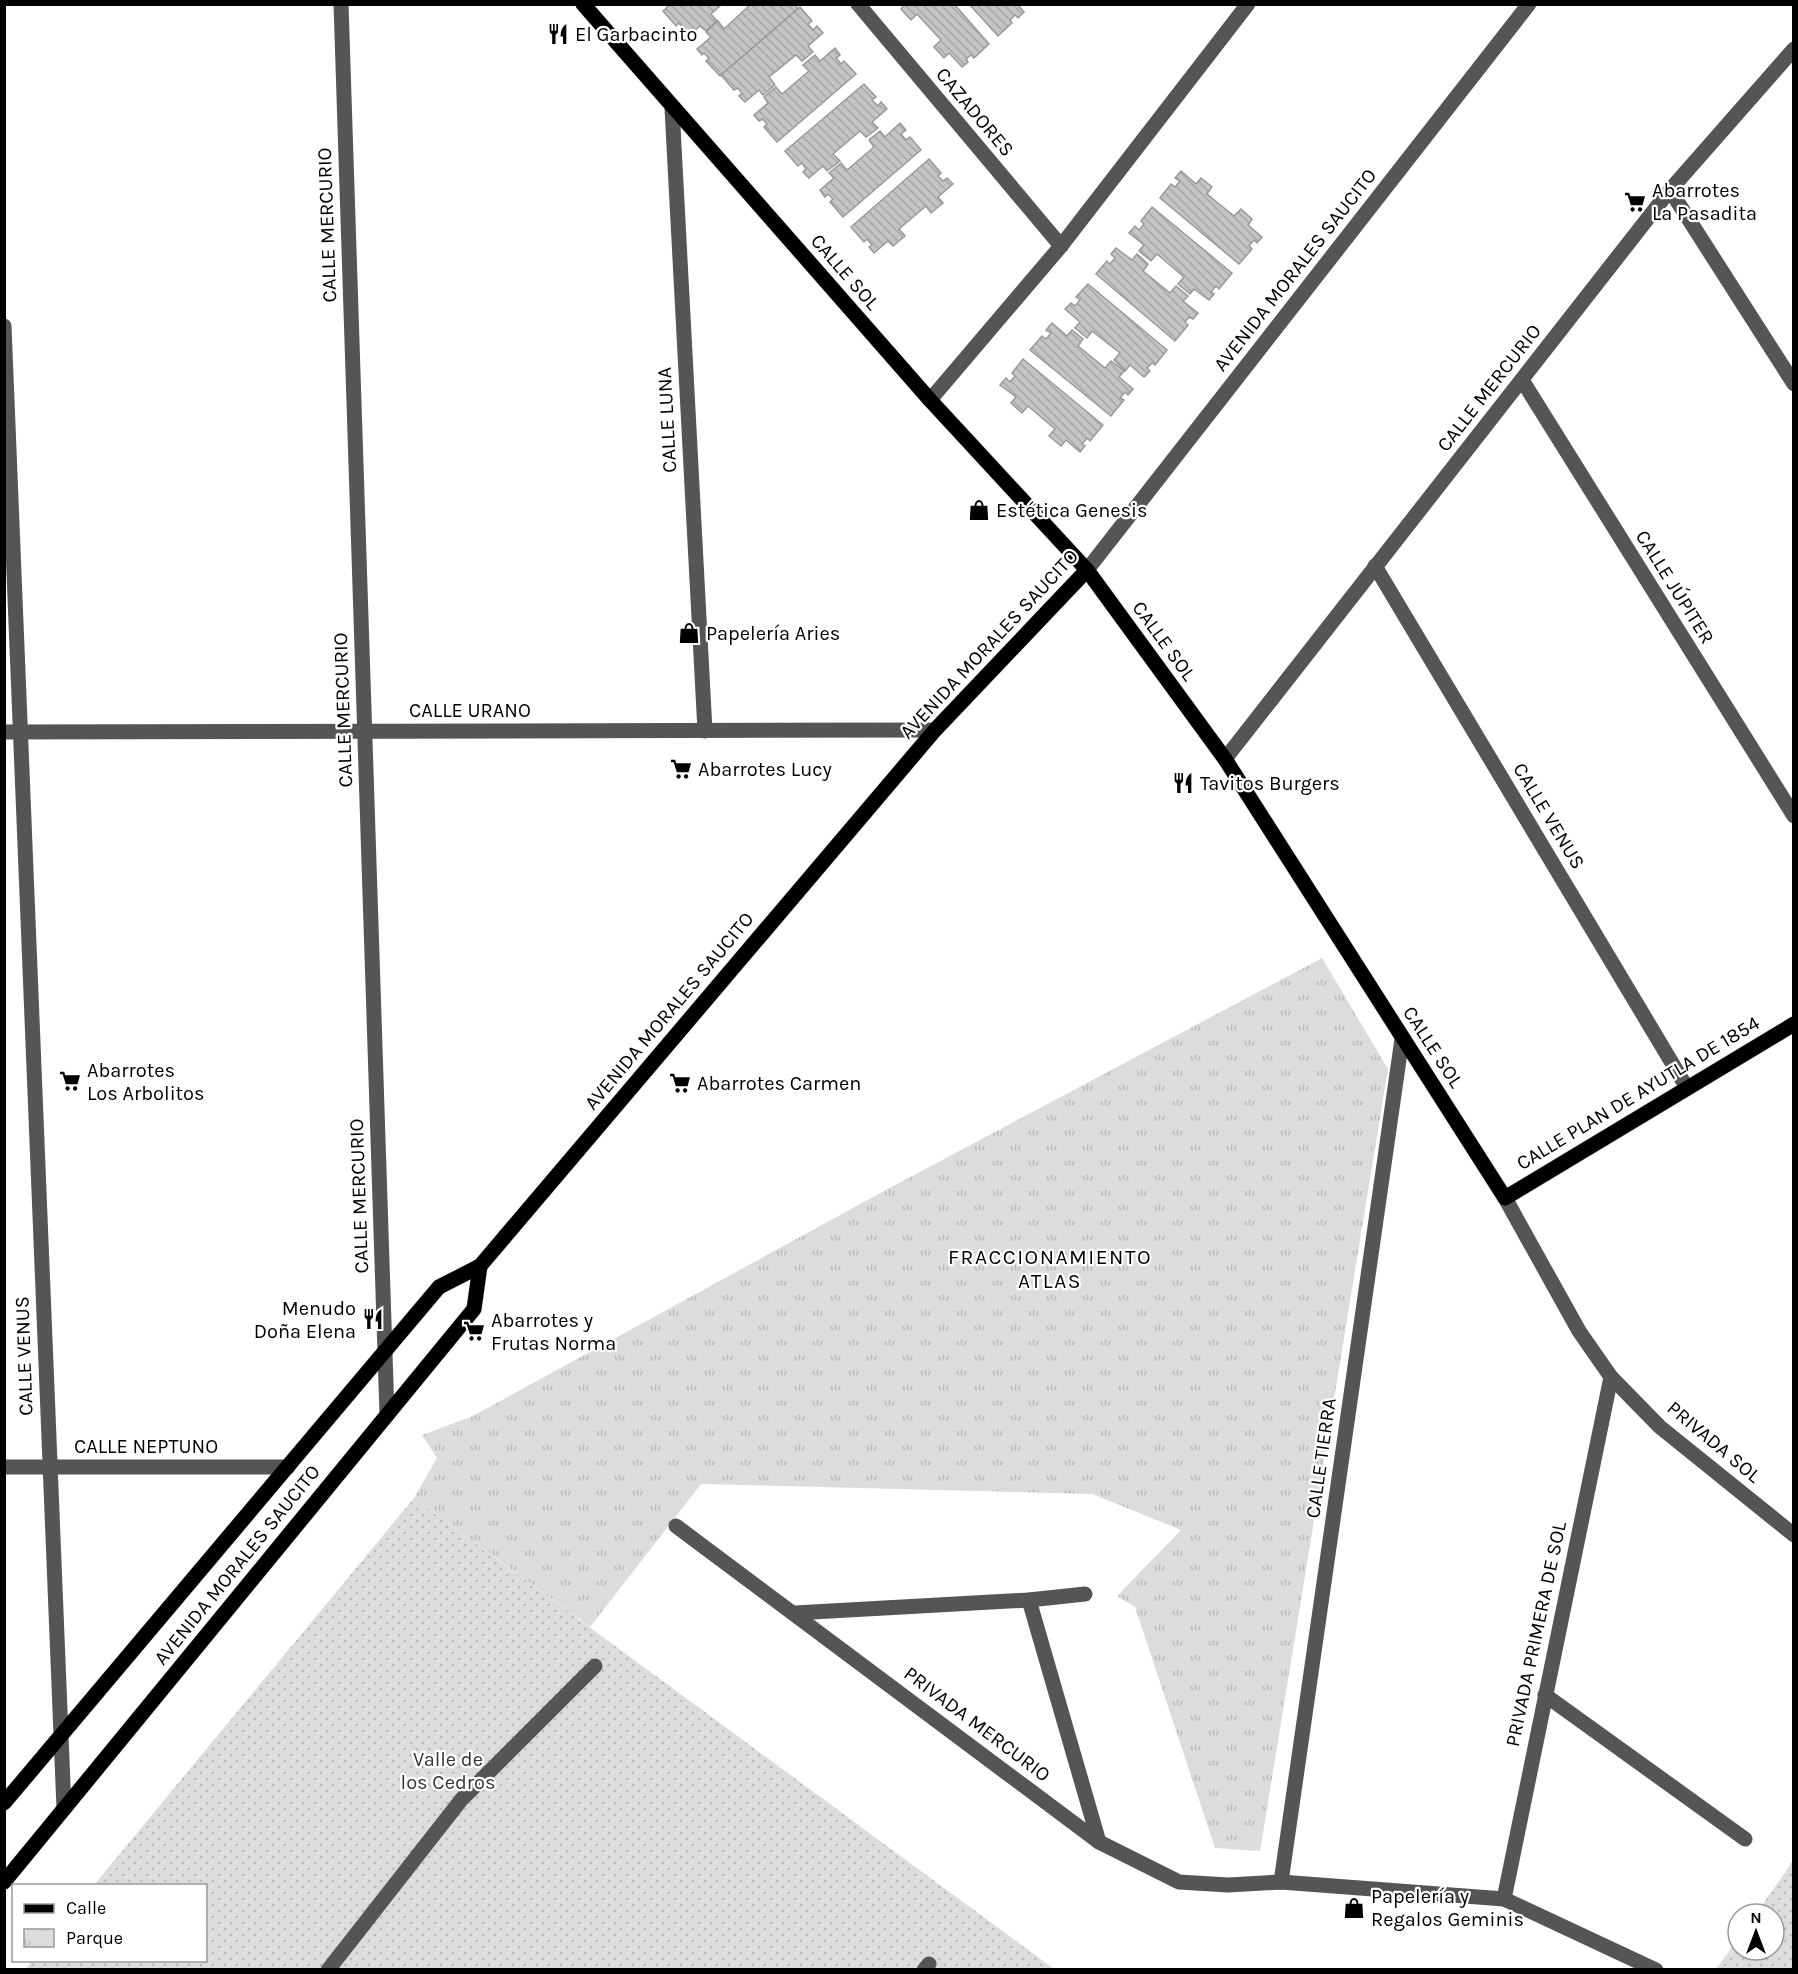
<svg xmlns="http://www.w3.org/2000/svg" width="1798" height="1974" font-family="Karla,sans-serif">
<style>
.grass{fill:url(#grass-dots)}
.park{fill:url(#park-tufts)}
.building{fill:url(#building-back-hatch);stroke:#999;stroke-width:1.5}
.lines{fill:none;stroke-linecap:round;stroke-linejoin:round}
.major-casing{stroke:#dbdbdb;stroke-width:16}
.minor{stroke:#555;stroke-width:15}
.major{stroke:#000;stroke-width:15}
.labels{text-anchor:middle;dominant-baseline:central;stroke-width:4.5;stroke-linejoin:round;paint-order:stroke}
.poi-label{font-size:20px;fill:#000;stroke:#fff;text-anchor:start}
.street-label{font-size:20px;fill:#000;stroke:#fff}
.park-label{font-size:20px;fill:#333;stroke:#fff}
.neighbourhood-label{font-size:21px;letter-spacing:1.5px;fill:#000;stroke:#fff}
</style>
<defs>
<pattern id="grass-dots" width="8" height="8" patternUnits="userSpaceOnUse" patternTransform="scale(1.5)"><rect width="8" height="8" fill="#dcdcdc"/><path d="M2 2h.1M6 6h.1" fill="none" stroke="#bbb" stroke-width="1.8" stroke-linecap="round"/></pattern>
<pattern id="park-tufts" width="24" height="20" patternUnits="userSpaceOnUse" patternTransform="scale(1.5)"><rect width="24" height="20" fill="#dcdcdc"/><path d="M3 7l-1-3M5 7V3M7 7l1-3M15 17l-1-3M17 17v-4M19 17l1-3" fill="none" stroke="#bbb"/></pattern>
<pattern id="building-back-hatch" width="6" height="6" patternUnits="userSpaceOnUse" patternTransform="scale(1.5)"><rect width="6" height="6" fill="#c4c4c4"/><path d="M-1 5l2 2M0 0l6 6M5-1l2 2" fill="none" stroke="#a7a7a7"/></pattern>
</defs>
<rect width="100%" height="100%" fill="#fff"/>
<!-- grass -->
<g class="grass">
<polygon points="414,1498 1054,1969 25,1970 32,1961 206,1960 206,1886 94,1885"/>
<polygon points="1793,1861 1793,1969 1716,1969 1738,1939 1738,1950 1774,1950 1774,1914 1756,1914"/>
</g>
<!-- park -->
<polygon class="park" points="1322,958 1388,1069 1260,1851 1215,1848 1135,1607 1117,1596 1181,1530 1092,1494 701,1484 590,1627 414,1498 437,1458 422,1435 473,1416 884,1191"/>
<!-- building -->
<g class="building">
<polygon points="671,4 722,4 711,14 717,21 706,31 700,26 686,38 681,32 684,29 679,23 676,26 663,11"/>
<polygon points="751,4 795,4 798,9 720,76 706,61 709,58 704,53 702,55 697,49 711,37 706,32 718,21 724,29"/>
<polygon points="905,4 954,4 989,44 974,58 971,55 966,59 968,62 962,67 949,53 944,58 934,47 941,40 917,14 911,20 901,9"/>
<polygon points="969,4 1017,4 1024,12 1018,18 1015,15 1010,20 1012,23 998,36"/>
<polygon points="800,7 812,21 808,24 813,30 817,26 823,33 808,46 813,52 802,61 796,55 769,77 775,85 763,95 759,90 745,102 739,96 742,93 738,88 734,90 721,75"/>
<polygon points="835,48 840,55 836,58 841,64 844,61 856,74 777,142 764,127 767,124 763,119 759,121 754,115 768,103 764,97 776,87 782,94 809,71 803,65 815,55 820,61"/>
<polygon points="864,84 876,97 872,100 878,106 881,102 887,109 872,122 878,128 866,137 860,131 833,154 840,161 827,171 823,166 809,178 803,172 806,169 802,163 798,166 785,151"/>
<polygon points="900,123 906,130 901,134 906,140 910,137 921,150 843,217 830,202 833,199 828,194 825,197 820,190 834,178 829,173 841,163 847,170 874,147 869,140 880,131 885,137"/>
<polygon points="929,159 941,173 938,176 943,181 947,178 953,184 938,197 943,203 931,213 926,206 899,229 905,236 893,246 888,241 874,253 869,247 872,245 867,239 864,242 851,227"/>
<polygon points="1181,171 1196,184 1201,178 1212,187 1207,194 1234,216 1241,209 1252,219 1248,225 1262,237 1257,243 1254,240 1249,246 1252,249 1239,264 1160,198 1171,184 1175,187 1180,181 1175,178"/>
<polygon points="1152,207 1232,273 1219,289 1216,286 1211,292 1214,294 1209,300 1194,289 1190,294 1178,284 1184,277 1157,254 1151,261 1139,251 1144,245 1129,233 1135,226 1139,230 1144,224 1141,221"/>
<polygon points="1116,248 1132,260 1137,254 1148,264 1143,271 1170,293 1176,286 1188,296 1183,301 1198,313 1193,319 1189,317 1185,322 1188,325 1175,341 1096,274 1107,261 1110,264 1115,258 1111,254"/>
<polygon points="1088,284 1167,350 1155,365 1152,363 1147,368 1150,371 1144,377 1130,365 1125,371 1114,360 1120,353 1092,331 1087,338 1075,328 1080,322 1065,309 1071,303 1075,306 1080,300 1076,297"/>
<polygon points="1052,323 1067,336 1072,330 1083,339 1078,346 1105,368 1111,361 1124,371 1119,377 1133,389 1128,395 1125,392 1120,398 1124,400 1111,416 1030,350 1042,336 1046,339 1051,333 1046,330"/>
<polygon points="1023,359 1103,425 1090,441 1087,438 1082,444 1085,446 1080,452 1066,440 1061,446 1049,436 1055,429 1028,406 1022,413 1011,403 1016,397 1000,385 1006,378 1010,382 1015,376 1012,373"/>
</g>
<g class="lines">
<defs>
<g id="major">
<polyline points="583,4 930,400 1087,570 1225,759 1505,1198 1794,1024"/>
<polyline points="4,1803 439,1287 480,1266 935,730 1087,570"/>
<polyline points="4,1882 474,1309 480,1266"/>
</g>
</defs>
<!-- major casing -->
<use href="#major" class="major-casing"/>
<!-- minor -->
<g class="minor">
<polyline points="341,4 387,1415"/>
<polyline points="858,4 1061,246"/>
<polyline points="672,108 705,731"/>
<polyline points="1670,190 1794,384"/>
<polyline points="4,326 64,1809"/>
<polyline points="1522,380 1794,816"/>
<polyline points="930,400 1061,246 1248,4"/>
<polyline points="1375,566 1687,1088"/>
<polyline points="1087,570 1529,4"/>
<polyline points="4,732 935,730"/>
<polyline points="1225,759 1670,190 1794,49"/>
<polyline points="1505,1198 1579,1331 1611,1377 1660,1427 1794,1535"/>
<polyline points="4,1467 288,1467"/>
<polyline points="676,1526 1099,1842 1179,1882 1228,1885 1281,1882 1504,1899 1656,1970"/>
<polyline points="1029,1600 1099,1842"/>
<polyline points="795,1613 1029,1600 1085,1594"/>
<polyline points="1545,1695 1745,1839"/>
<polyline points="1281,1882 1402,1039"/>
<polyline points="1504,1899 1611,1377"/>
<polyline points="328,1970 461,1800 595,1666"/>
<polyline points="924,1970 929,1964"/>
</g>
<!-- major -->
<use href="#major" class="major"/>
</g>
<!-- icons -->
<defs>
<symbol id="restaurant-bare" viewBox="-9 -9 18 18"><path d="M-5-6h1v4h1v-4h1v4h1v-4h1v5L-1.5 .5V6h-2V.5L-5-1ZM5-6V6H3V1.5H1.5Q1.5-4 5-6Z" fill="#000" stroke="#fff" stroke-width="2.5" paint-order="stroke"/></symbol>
<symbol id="supermarket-bare" viewBox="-9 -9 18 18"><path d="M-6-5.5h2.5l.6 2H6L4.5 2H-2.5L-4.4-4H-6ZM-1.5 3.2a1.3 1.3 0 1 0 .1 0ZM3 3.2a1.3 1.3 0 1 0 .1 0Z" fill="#000" stroke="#fff" stroke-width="2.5" paint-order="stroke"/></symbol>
<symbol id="shop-bare" viewBox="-9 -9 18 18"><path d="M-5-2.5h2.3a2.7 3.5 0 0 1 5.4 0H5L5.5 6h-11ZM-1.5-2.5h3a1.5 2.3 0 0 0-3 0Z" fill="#000" stroke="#fff" stroke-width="2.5" paint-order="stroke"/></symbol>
</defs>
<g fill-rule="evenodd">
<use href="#restaurant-bare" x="543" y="19" width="30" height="30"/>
<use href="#supermarket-bare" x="1620" y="187" width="30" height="30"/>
<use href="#shop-bare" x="964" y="495" width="30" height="30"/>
<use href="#shop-bare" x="674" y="618" width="30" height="30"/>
<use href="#supermarket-bare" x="666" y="754" width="30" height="30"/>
<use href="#restaurant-bare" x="1168" y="768" width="30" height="30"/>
<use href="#supermarket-bare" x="55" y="1066" width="30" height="30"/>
<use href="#supermarket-bare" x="665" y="1068" width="30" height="30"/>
<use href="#restaurant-bare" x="358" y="1304" width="30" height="30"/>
<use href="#supermarket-bare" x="459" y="1316" width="30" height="30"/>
<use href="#shop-bare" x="1339" y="1893" width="30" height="30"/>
</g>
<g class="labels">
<!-- poi labels -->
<g class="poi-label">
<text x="575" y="34">El Garbacinto</text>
<text x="1652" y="190">Abarrotes<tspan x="1652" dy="23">La Pasadita</tspan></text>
<text x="996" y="510">Estética Genesis</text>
<text x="706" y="633">Papelería Aries</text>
<text x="698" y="769">Abarrotes Lucy</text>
<text x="1200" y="783">Tavitos Burgers</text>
<text x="87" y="1070">Abarrotes<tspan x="87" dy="23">Los Arbolitos</tspan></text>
<text x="697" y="1083">Abarrotes Carmen</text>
<text x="356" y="1308" text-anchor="end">Menudo<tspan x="356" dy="23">Doña Elena</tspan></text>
<text x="491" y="1320">Abarrotes y<tspan x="491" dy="23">Frutas Norma</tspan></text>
<text x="1371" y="1896">Papelería y<tspan x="1371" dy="23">Regalos Geminis</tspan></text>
</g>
<!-- street labels -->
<g class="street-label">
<text transform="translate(975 112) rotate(50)">CAZADORES</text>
<text transform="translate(327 225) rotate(-92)">CALLE MERCURIO</text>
<text transform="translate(1295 270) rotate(-52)">AVENIDA MORALES SAUCITO</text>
<text transform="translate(845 272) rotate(49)">CALLE SOL</text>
<text transform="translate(1489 388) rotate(-52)">CALLE MERCURIO</text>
<text transform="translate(667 420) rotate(-93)">CALLE LUNA</text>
<text transform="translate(1675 587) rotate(58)">CALLE JÚPITER</text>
<text transform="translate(1164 641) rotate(54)">CALLE SOL</text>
<text transform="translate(989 644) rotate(-47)">AVENIDA MORALES SAUCITO</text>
<text transform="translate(343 710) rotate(-92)">CALLE MERCURIO</text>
<text x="470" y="710">CALLE URANO</text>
<text transform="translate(1549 816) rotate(59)">CALLE VENUS</text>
<text transform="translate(669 1011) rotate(-50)">AVENIDA MORALES SAUCITO</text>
<text transform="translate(1433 1047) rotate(57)">CALLE SOL</text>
<text transform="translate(1638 1093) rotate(-31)">CALLE PLAN DE AYUTLA DE 1854</text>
<text transform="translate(359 1196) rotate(-92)">CALLE MERCURIO</text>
<text transform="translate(24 1356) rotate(-92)">CALLE VENUS</text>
<text transform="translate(1714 1442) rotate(40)">PRIVADA SOL</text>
<text x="146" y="1446">CALLE NEPTUNO</text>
<text transform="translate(1321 1458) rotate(-82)">CALLE TIERRA</text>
<text transform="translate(237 1565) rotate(-51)">AVENIDA MORALES SAUCITO</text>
<text transform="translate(1536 1634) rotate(-78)">PRIVADA PRIMERA DE SOL</text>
<text transform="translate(977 1724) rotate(37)">PRIVADA MERCURIO</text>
</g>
<!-- park labels -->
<g class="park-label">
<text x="448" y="1759">Valle de<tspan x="448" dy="23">los Cedros</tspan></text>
</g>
<!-- neighbourhood labels -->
<g class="neighbourhood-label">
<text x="1050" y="1257">FRACCIONAMIENTO<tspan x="1050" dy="24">ATLAS</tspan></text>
</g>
</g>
<!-- border -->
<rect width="1798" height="1974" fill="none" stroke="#000000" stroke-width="12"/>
<!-- legend -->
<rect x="12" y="1884" width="195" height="78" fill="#ffffff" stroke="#999999" stroke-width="1.5"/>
<rect x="24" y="1904" width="30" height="9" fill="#000000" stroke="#999999" stroke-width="1.5"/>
<text x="66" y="1914" font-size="18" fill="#000000">Calle</text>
<rect x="24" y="1929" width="30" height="18" fill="url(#park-tufts)" stroke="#999999" stroke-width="1.5"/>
<text x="66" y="1944" font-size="18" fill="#000000">Parque</text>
<!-- north arrow -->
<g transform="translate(1756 1932)"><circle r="28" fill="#ffffff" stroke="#999999" stroke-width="1.5"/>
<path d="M0-4.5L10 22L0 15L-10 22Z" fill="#000000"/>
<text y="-9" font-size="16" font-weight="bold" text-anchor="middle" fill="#000000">N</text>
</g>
</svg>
